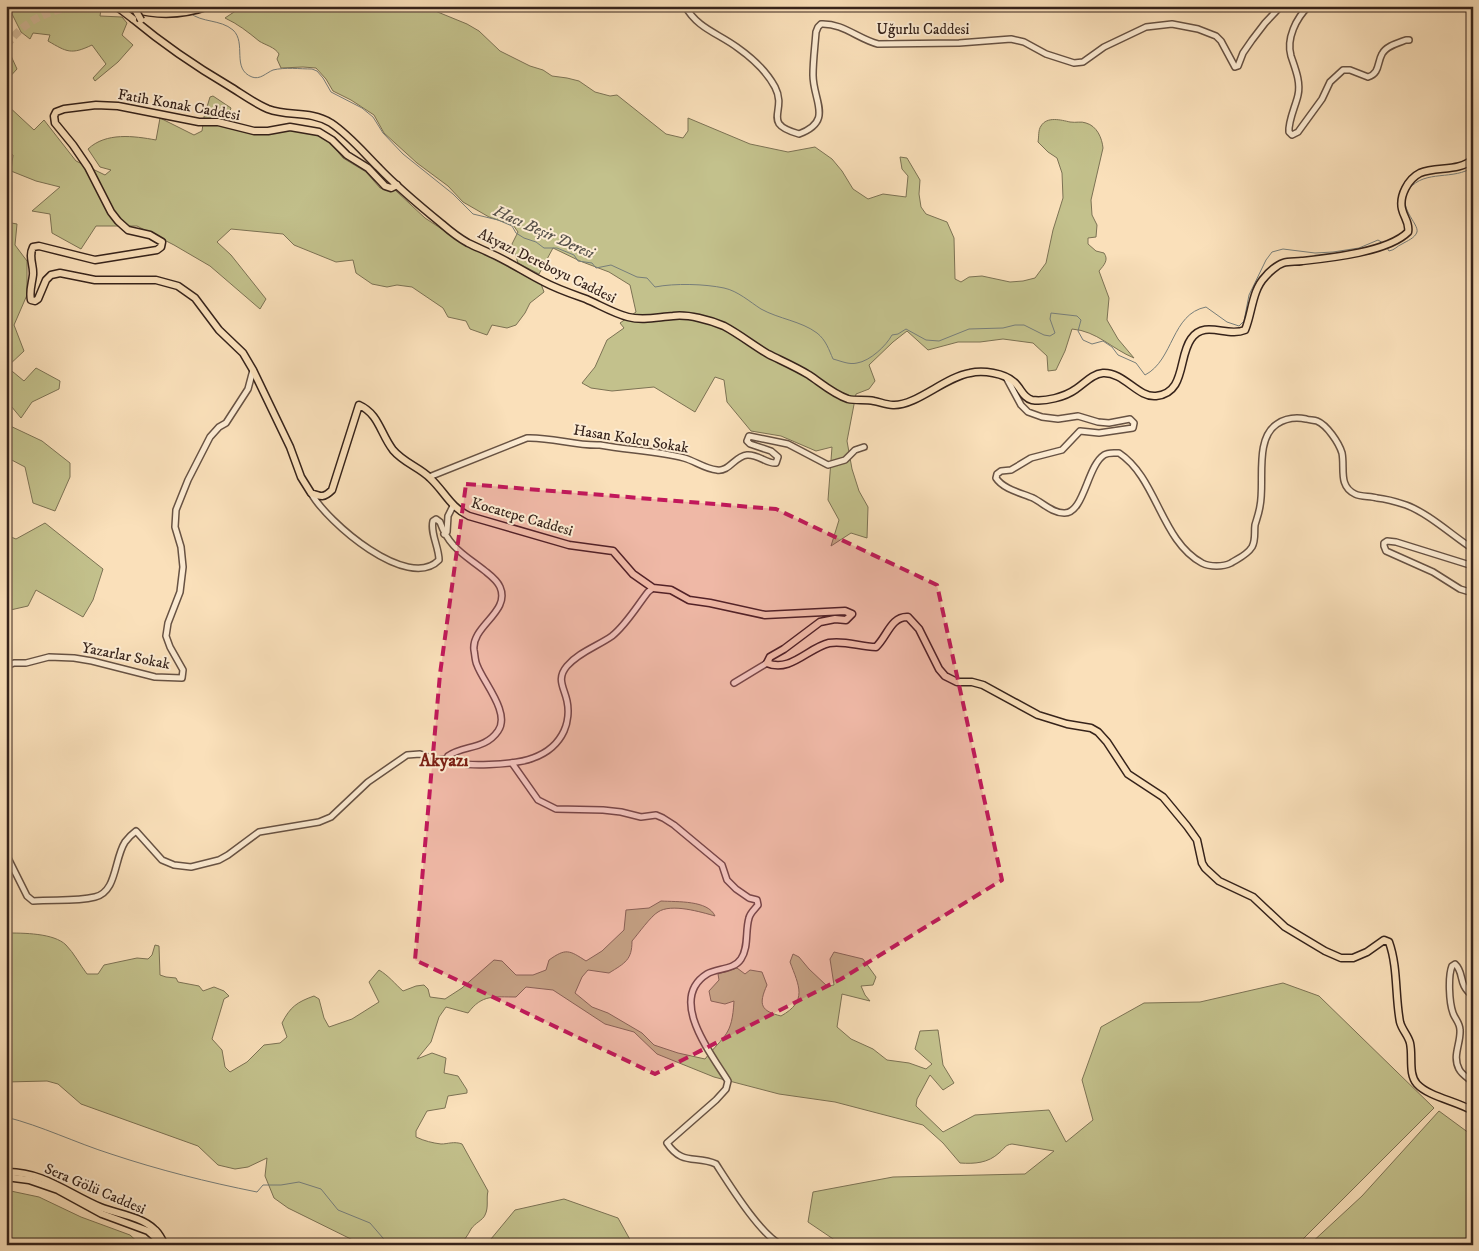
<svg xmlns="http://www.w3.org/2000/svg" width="1479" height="1251" font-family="'IM FELL DW Pica',serif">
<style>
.green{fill:#c3c18c;stroke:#7c7254}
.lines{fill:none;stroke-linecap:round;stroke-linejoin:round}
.stream{stroke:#777e7a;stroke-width:1}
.highway-tunnel{stroke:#d3ba9a;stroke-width:8;stroke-dasharray:8 4;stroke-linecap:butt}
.minor-casing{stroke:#675243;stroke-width:8}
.major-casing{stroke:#36231b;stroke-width:9}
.highway-casing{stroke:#36231b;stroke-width:10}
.minor{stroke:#fcebd2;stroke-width:5}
.major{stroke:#fae0ba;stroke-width:6}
.highway{stroke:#fae0ba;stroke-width:8}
.major-bridge-casing{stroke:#36231b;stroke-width:9;stroke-linecap:butt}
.major-bridge{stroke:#fae0ba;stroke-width:6}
.marked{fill:#c2185b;fill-opacity:0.2;stroke:#c2185b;stroke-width:4;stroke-dasharray:10 6;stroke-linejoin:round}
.labels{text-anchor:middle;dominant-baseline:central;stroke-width:4;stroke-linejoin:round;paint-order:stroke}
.street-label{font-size:15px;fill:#36231b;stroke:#fcebd2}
.water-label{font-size:16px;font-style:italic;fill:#56514a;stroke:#fcebd2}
.quarter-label{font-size:18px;font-weight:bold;fill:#7a1f14;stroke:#fcebd2}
</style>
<rect width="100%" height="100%" fill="#fae0ba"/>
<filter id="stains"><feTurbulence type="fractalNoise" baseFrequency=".004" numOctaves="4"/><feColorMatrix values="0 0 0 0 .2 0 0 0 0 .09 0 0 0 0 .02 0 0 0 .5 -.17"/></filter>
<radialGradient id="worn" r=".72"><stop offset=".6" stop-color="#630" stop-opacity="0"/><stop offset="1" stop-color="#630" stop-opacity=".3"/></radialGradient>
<!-- green -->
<g class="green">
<path d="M6 6H98L101 9 100 16 122 17 127 23 122 35 133 45 118 62 95 81 93 78 106 64 92 45C71 55 67 52 48 41L50 35 33 33 30 39 21 32 11 12 6 11Z"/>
<path d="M235 6H423L467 24 479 31 500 51 530 66 543 70 552 76 567 78 579 81 595 92 610 96 617 95 666 134 683 138 688 131V118L750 144 788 152 815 147 832 159 842 171 853 189 868 199 883 194 906 197 908 176 902 169 900 157 907 158 920 180 919 194 921 207 926 214 947 222 954 238 955 279 961 282 969 277 982 276 1010 282 1023 281 1035 278 1046 263 1053 230 1063 198 1062 173 1057 158 1048 152 1038 142C1039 137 1038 130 1041 126 1047 116 1061 120 1070 122 1076 123 1081 121 1086 123 1097 126 1102 138 1103 148L1091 200 1092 215 1097 225 1096 237 1088 238V244L1096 251 1104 253C1109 260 1104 265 1099 271L1109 298 1107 320 1118 339 1134 358C1112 349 1097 331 1072 329L1065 351 1056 370 1048 371 1047 356 1033 343 1003 339 980 342H958L928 350 907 331 893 342 869 365 875 381 869 389 856 394 847 441 852 469 859 491 868 507 867 538 851 533 831 546 839 520 828 500 832 447 816 451 781 436 751 431 727 402 724 380 715 377 695 412 654 387 612 391 591 388 582 383 595 367 607 340 624 328 620 323 636 312 630 285 609 272 580 261 553 248 539 274 518 263 512 244 518 232 513 225 489 217 463 202 448 186 417 163 384 133 374 115 351 100 333 91 326 79 316 68 303 67 281 68 277 59 279 54C275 47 265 45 259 41 248 32 238 24 225 18L237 10Z"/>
<polygon points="6,45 17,69 6,81"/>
<path d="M213 96 231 108 224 127 253 134 293 130 316 135 329 141 343 158 366 172 380 188 395 190 425 218 466 245 541 284 544 292 530 303 525 313 516 325 507 328 492 325 487 335 470 329 466 321 448 317 443 308 412 287 397 285 387 287 372 284 356 273 353 260 336 262 294 245 283 234 231 229 217 242 231 255 266 299 260 309 210 266 174 245 137 226H96L81 249 52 233 50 214 32 211 60 187 36 181 11 171 13 155 6 151V104L34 130 44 120 76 161 105 175 111 170 100 167 88 149C106 132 134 136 156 140L160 118 194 135 202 131 204 117 210 97Z"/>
<polygon points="6,222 17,224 15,245 27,261 27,295 14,325 24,351 7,367 24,381 36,368 60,381 59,389 32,402 21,418 6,400"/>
<polygon points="6,424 42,441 70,463 70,477 55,511 33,503 25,467 6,457"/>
<polygon points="45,523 103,569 93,600 83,617 36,590 28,606 6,611 6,535 16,539"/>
<path d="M661 901C677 902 708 900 715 916 701 912 671 903 658 912 651 916 638 934 632 941 632 960 625 963 609 973L588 970 582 977 575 993 592 1007 608 1013 642 1033 654 1045 678 1053 705 1059C725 1034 732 1036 734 1001L725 1004 711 1001 709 991 719 980 718 974 737 968 745 974 750 970 762 972 767 985C758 1005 761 1011 781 1016 808 1001 799 986 790 962L793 954 799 957 809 969 827 986 834 985 830 959 834 952 863 959 876 977 873 985 861 986 865 995 870 1001 842 994 837 1027 851 1039 873 1049 887 1060 909 1063 926 1069 932 1064 915 1049 920 1031 938 1030 943 1065 954 1083 943 1090 930 1075 917 1099 916 1106 943 1132 975 1115 1049 1110 1066 1142 1093 1120 1082 1080 1101 1027 1144 1003 1200 1002 1283 983 1319 996 1434 1108 1297 1245H842L808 1222 813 1192 893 1177 1025 1174 1054 1151 1012 1144C1005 1145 1005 1148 999 1153 988 1163 975 1164 960 1163L943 1143 923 1125 835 1102 779 1094 714 1077 657 1054 634 1032 605 1024 553 990 526 987 516 997C494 997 482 994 468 1013L446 1007 439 1017 431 1042 417 1059 432 1053 446 1058 444 1073 458 1076 467 1090V1093L448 1096 445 1108 427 1111 416 1131V1137C424 1141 433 1143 441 1144 448 1144 454 1141 462 1144L488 1191C486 1199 489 1207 485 1215 483 1220 475 1223 471 1229 468 1235 465 1239 460 1245H363L288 1208 274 1198 265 1176 267 1158 248 1167 235 1169 218 1165 198 1146 81 1104 58 1084 47 1081 6 1082V933C23 933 54 933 66 945 74 953 80 965 87 974H98L104 965 137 958 148 959 152 955 155 945 159 946 160 975 166 977 176 978 178 982 199 986 203 991 214 987 224 991 229 996 224 999 212 1039 222 1050 225 1067 230 1072 247 1062 264 1045 280 1043 287 1037 282 1023C290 1007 297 1002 314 996L319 999 324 1018 329 1027 352 1019 379 1002 369 982 379 970C389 976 395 984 403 991L416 986 424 985 428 989 430 997 445 999 462 988 494 960 502 961 516 975H533L546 970 549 960C566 948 569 950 586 961L602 951 624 930 626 910 649 908Z"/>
<polygon points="1439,1111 1473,1136 1473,1245 1309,1245 1362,1196"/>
<polygon points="6,1190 39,1197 81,1217 130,1235 141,1245 6,1245"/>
<polygon points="564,1199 618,1218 633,1245 486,1245 515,1210"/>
</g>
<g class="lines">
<!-- stream -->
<g class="stream">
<path d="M190 13C202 23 220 19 233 30 247 43 231 69 252 77 260 80 266 73 273 70 285 67 300 69 312 69L317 71 323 78 331 92 362 108 373 117 383 133 403 154 453 194 473 214 498 220 512 226 516 233 524 238 536 242 544 248H557L574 255 578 261 592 263 596 268 611 265 637 277 647 278 655 287C675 283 705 284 724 288 738 291 750 302 761 309 779 319 801 321 817 333 826 340 829 350 833 359 841 361 849 365 857 363 870 361 886 346 892 335L898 334 906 329 926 340 939 341 969 329 1003 328 1015 325H1024L1044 335 1050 336 1055 333 1050 319 1051 313 1077 316 1081 320 1078 331 1083 340 1092 344 1103 341 1112 347 1118 355 1136 363 1145 375C1174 360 1171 314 1206 307L1227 322 1239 326 1244 321 1249 295 1266 260 1272 252 1283 249 1315 253 1333 252 1359 248 1378 240 1383 243"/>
<path d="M1387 248 1389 251C1395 250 1397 246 1402 244 1407 241 1415 238 1417 232 1419 223 1396 207 1409 189 1425 169 1454 181 1473 167"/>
<path d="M6 1117C42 1126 76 1143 111 1154 159 1170 207 1182 257 1192L263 1185H281L299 1182 321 1189 338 1210 370 1223 389 1245"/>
</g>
<!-- highway-tunnel -->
<path class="highway-tunnel" d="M6 46C24 21 46 11 76 6"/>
<defs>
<g id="minor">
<path d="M685 6C698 29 718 33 738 48 752 58 767 72 775 87 788 112 760 123 799 134 834 121 813 101 813 75 813 61 815 46 816 32L818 27 821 24C843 23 858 39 878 44L959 43 1011 39 1024 42 1046 54 1074 63 1083 62 1104 47 1146 27 1172 24 1198 29 1216 36 1221 41 1235 67 1238 66 1243 53 1252 40 1265 23 1281 6"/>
<path d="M1309 6C1296 18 1286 39 1291 56 1295 68 1301 82 1298 95 1296 105 1288 121 1289 132L1292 135 1298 132 1322 99 1330 82 1343 70H1350L1368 77C1380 73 1377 63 1382 54 1386 46 1398 43 1406 40H1409"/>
<path d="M1007 379 1021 405 1028 412 1042 417 1058 419 1078 416 1098 422 1109 423 1130 419 1134 423 1133 428 1099 433 1080 431 1062 450 1031 458 1011 470 1001 471 997 474 996 478C1003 489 1021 493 1033 498 1043 503 1052 513 1064 513 1084 514 1087 466 1104 455 1108 452 1114 453 1119 453 1157 478 1161 541 1202 563 1210 567 1223 567 1231 563 1239 558 1247 555 1252 547 1256 540 1254 532 1255 525 1257 518 1259 513 1260 506 1265 483 1254 439 1277 424 1286 418 1296 417 1306 419 1309 420 1314 420 1317 421 1327 425 1339 443 1342 453 1345 468 1338 486 1355 494 1361 497 1370 496 1377 498 1387 499 1397 502 1406 505 1428 513 1453 536 1473 549"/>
<path d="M429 477 527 438C552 437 575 446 600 445 627 450 657 451 684 458 695 461 705 469 717 470 729 472 735 456 747 455 758 454 767 464 776 463L778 457 771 451 750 444 747 441 749 436 788 444 828 465 845 460 855 450 864 447"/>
<path d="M311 493C327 522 408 592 439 560 439 547 430 533 433 521L436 519 440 522C449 548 465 555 485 571 490 575 497 580 500 587 511 612 471 626 474 650 475 655 475 661 477 665 483 682 511 713 498 731 485 750 463 745 448 756L447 759"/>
<polyline points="444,534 447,532 448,516 453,506"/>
<polyline points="1473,566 1396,542 1387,541 1384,543 1384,546 1386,551 1433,572 1460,589 1473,593"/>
<polyline points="6,666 14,663 26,663 49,657 74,658 92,661 155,677 182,678 183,670 170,647 166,636 168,623 180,592 183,567 181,547 175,527 176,510 188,480 210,437 219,427 226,423 248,389 253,370"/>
<polyline points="734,683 767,663"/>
<path d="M447 759C459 769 519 764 533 758 547 753 558 744 564 731 568 722 569 710 567 701 564 687 556 679 567 666 579 652 598 646 612 636 626 625 637 606 648 592L653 588"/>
<path d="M512 763 538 800 556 809 603 810 621 812 641 817 656 815 663 818 674 825 722 865 727 880 736 889 749 898 757 900 758 905C755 909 750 913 749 918 745 931 749 947 741 959 734 970 717 968 707 974 667 999 712 1055 728 1081L726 1089 716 1100 667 1143C682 1166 696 1155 716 1164 729 1184 761 1236 782 1245"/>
<path d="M6 854 27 896 33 901C54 899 74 902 95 897 117 892 114 859 125 842 128 838 132 834 136 831L162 860 174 865 191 867 219 860 228 855 259 832 319 822 331 817 368 782 407 755 420 754 437 760 447 759"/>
<path d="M1473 996C1457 984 1465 973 1455 964L1452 966C1448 976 1449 1002 1453 1013 1455 1019 1460 1023 1460 1030 1461 1043 1452 1056 1459 1069 1462 1075 1468 1078 1473 1082"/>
</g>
<g id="major">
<path d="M132 9C158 16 184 15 209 6"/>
<path d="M133 19C163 44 195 66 229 86 242 94 254 103 268 109 289 117 309 110 331 123 349 135 363 152 379 168 398 188 420 206 442 224 450 231 459 238 468 243 476 247 484 250 492 254 510 262 526 273 544 282 557 289 572 294 586 299 600 305 613 313 628 317 643 321 658 317 673 316 688 314 710 320 724 326 739 334 753 345 768 354 782 361 796 367 809 375 821 383 833 394 848 399 856 401 865 399 874 401 880 402 886 405 893 405 916 406 945 377 970 373 983 370 1004 373 1014 382 1021 388 1023 398 1032 400 1045 402 1065 397 1076 389 1085 383 1092 374 1103 373 1124 372 1138 398 1156 396 1186 393 1178 357 1191 339 1205 319 1227 338 1245 330 1252 314 1252 290 1265 277 1269 272 1277 265 1283 263 1289 261 1296 262 1302 261 1330 258 1388 252 1408 232 1410 223 1404 218 1402 209 1399 196 1408 179 1420 173 1437 166 1459 172 1473 159"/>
<path d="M397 185 391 188 385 186 368 168 347 155 332 140 319 132 290 127 268 131H254L218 122H199L118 106 96 105 64 109 56 112 54 116 55 123 73 145 88 167 111 212 118 221 128 230 150 235 162 242 161 247 157 250 95 260 39 246 33 247C28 257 34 265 33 275 32 284 29 291 31 300L35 301 38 299 46 280 51 275 60 273 95 280H156L178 286 195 298 219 330 243 353 253 370 290 447 301 477 311 493C321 497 324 498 332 490L359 405C379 414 380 433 393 450 404 463 419 467 430 478 445 492 450 507 469 516L569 545 613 551 633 574 653 588 671 590 689 600 710 603 765 615 845 611 852 614 846 620 835 619 820 622 784 649 770 657 767 663C790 673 808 648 829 643 845 640 860 647 876 647 887 637 891 616 908 617L919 629 939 669 945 676 957 682H972L983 685 1038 715 1067 724 1091 728 1098 732 1107 742 1128 774 1163 797 1187 826 1197 840 1202 863 1205 868 1219 881 1253 897 1285 927 1325 951 1341 958H1353L1367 952 1384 940 1389 942C1398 967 1395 996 1400 1022 1402 1030 1408 1035 1410 1043 1413 1056 1408 1074 1417 1084 1429 1097 1457 1101 1473 1111"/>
<path d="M6 1172C42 1171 69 1194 100 1207 117 1214 140 1216 154 1229 159 1232 162 1240 165 1245"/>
<polyline points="6,1177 29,1180 58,1190 102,1214 148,1231 156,1238 159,1245"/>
</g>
<polyline id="highway" points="102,6 129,8"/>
</defs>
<!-- minor casing -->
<use href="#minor" class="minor-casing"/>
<!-- major casing -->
<use href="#major" class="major-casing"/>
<!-- highway casing -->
<use href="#highway" class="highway-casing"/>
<!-- minor -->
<use href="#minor" class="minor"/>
<!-- major -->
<use href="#major" class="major"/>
<!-- highway -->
<use href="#highway" class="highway"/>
<defs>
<g id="major-bridge">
<polyline points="116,6 133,19"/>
<polyline points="133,6 141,20"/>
</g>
</defs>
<!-- major-bridge casing -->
<use href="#major-bridge" class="major-bridge-casing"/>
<!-- major-bridge -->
<use href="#major-bridge" class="major-bridge"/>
</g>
<!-- marked area -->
<path class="marked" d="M466 484 776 509 937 585 1002 880 841 979 655 1074 415 960 440 674Z"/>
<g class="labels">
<!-- street labels -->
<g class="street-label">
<text x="923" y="29">Uğurlu Caddesi</text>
<text transform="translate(179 105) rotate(10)">Fatih Konak Caddesi</text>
<text transform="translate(547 266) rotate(26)">Akyazı Dereboyu Caddesi</text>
<text transform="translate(631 439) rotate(9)">Hasan Kolcu Sokak</text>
<text transform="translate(522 517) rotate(16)">Kocatepe Caddesi</text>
<text transform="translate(126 656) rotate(11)">Yazarlar Sokak</text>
<text transform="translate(95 1189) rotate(23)">Sera Gölü Caddesi</text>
</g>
<!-- water labels -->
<g class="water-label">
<text transform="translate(544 232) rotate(24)">Hacı Beşir Deresi</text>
</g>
<!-- quarter labels -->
<g class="quarter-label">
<text x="444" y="761">Akyazı</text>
</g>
</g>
<!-- margin -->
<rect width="1479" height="1251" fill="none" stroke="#fae0ba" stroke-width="25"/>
<rect x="8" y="8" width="1464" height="1236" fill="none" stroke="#36231b" stroke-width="2.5"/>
<rect x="12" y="12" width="1454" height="1226" fill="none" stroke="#36231b"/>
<rect width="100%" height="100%" filter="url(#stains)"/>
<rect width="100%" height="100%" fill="url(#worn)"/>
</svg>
